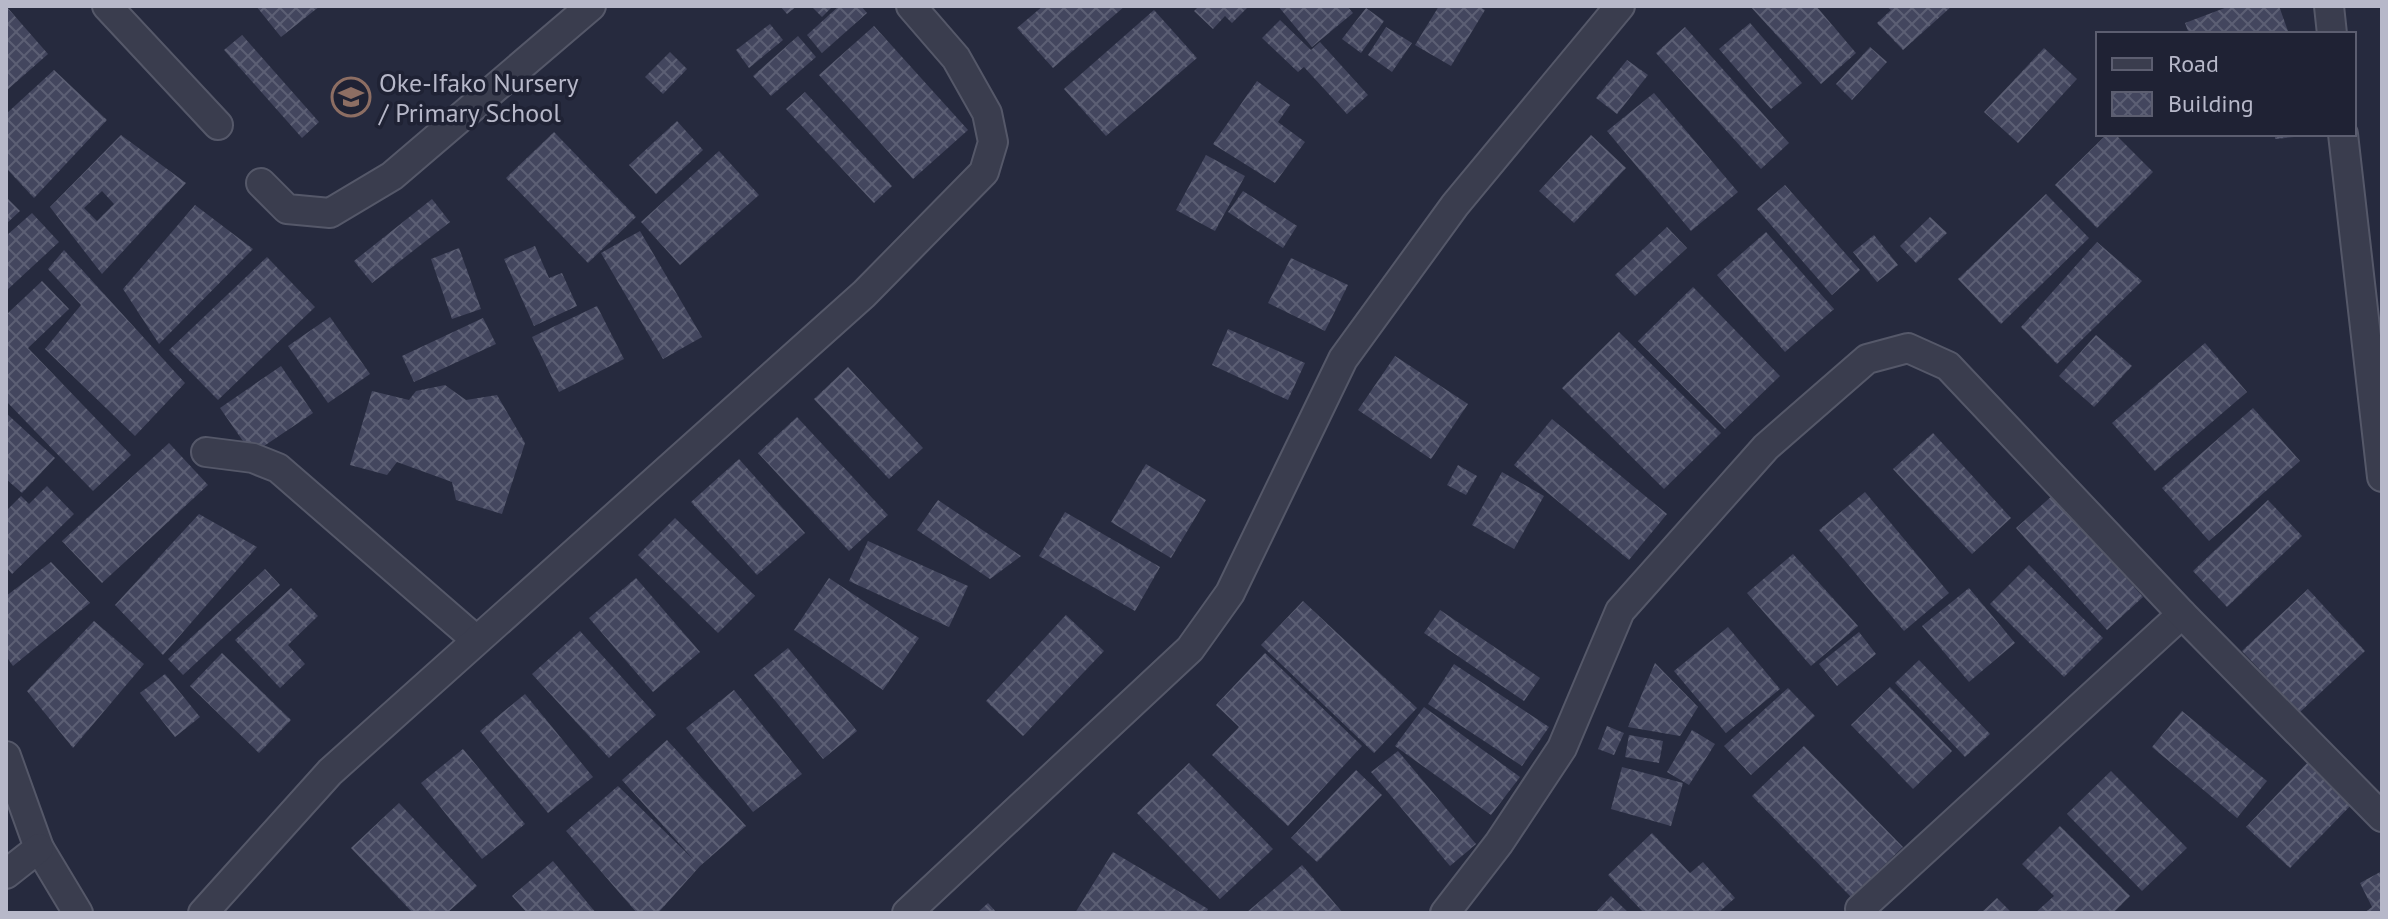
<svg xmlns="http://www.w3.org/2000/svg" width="2388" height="919" font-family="'PT Sans',sans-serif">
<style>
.building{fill:url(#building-cross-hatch);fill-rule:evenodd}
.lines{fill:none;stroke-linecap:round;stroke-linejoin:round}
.street-casing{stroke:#555869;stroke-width:32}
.street{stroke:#3a3d4e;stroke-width:28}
.labels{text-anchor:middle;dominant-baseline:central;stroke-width:7;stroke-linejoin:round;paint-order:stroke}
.poi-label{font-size:26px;fill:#b7b8c9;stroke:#1f2234;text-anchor:start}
</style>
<defs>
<pattern id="building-cross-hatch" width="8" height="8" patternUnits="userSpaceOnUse" patternTransform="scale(2)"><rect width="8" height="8" fill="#43465e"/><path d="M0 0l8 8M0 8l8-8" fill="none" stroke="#5c5f74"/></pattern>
</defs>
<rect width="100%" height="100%" fill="#262a3e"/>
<!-- building -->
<g class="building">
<polygon points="6,6 48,54 6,91"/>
<polygon points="256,6 320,6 281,37"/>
<polygon points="780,6 797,6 787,14"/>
<polygon points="811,6 833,6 822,17"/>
<polygon points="839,6 861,6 867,13 822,53 807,35"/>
<polygon points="1043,6 1125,6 1053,68 1017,28"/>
<polygon points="1199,6 1249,6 1232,23 1225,16 1213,29 1194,11"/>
<polygon points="1278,6 1347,6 1353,13 1312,47"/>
<polygon points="1439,6 1478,6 1485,10 1451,66 1415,45"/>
<polygon points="1750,6 1816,6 1856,53 1821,84"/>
<polygon points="1886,6 1952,6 1903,50 1877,23 1891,10"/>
<polygon points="2230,6 2279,6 2289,34 2189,34 2185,23"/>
<polygon points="1366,8 1384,21 1361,53 1342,39"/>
<polygon points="1154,10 1197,58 1106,136 1064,89"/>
<polygon points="1280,20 1311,50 1320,42 1368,95 1347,114 1304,67 1298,72 1262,38"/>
<polygon points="1750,23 1802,83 1771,109 1719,49"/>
<polygon points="770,24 783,40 749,68 736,50"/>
<polygon points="874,26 968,130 913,179 819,75"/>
<polygon points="1386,27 1412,43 1392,72 1368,55"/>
<polygon points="1685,27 1789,143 1761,169 1656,53"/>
<polygon points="242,35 319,122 302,138 224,50"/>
<polygon points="798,36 816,57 771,96 753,76"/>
<polygon points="1870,47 1887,62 1852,100 1836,84"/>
<polygon points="2044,48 2077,79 2018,143 1984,112"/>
<polygon points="670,52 687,69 663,94 645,77"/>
<polygon points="1627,60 1648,75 1617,114 1596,98"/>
<polygon points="54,70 107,120 34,198 6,168 6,114"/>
<polygon points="1257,81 1290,105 1278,122 1305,142 1275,183 1213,144"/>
<polygon points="805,92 892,186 874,203 786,109"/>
<polygon points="1654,93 1738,192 1691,231 1607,131"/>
<polygon points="677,121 703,150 656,194 629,165"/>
<polygon points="554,132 636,217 588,263 506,178"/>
<polygon points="2107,134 2115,134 2153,172 2097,228 2055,185"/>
<polygon points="2275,134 2304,134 2304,136 2275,139"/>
<path d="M121 135 186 183 102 274 50 207ZM102 191 114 204 97 221 84 208Z"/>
<polygon points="1591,135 1626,168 1574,223 1539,191"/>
<polygon points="719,151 759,195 680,265 641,222"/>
<polygon points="1206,155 1245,176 1215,231 1176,210"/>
<polygon points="1785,185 1860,270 1832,295 1757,209"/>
<polygon points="1243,191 1297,226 1283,248 1228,212"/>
<polygon points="2046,194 2089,238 2001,324 1958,279"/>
<polygon points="6,197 20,211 6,224"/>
<polygon points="432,199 450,222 372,283 354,261"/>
<polygon points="195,205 253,249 159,344 123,289"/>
<polygon points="32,213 59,242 6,291 6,236"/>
<polygon points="1930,217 1947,233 1916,263 1900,246"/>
<polygon points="1667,227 1687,248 1635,296 1615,275"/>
<polygon points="640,231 702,337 663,359 601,253"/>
<polygon points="1766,232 1834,309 1785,352 1717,275"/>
<polygon points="1874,235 1898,265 1877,282 1853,252"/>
<polygon points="2097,242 2142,281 2057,364 2021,327"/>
<polygon points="535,246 549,278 562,273 577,306 534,326 504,259"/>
<polygon points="459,248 481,309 452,319 431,259"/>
<polygon points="64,250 185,383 135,436 45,349 81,305 48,269"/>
<polygon points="267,257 315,307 218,400 169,350"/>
<polygon points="1291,258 1348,285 1325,331 1268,303"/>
<polygon points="42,281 69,309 28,348 131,455 93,491 6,401 6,315"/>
<polygon points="1693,287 1780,376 1725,429 1638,341"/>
<polygon points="597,306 624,359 559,392 532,337"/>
<polygon points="330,317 370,374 328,403 288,346"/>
<polygon points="483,318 496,344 414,382 402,356"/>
<polygon points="1228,329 1305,363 1288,400 1212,365"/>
<polygon points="1619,332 1721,433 1664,489 1562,388"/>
<polygon points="2096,335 2132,366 2094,407 2059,376"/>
<polygon points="2205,343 2247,392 2155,471 2112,423"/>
<polygon points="1395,356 1468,404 1431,459 1358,410"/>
<polygon points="281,366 313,413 252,454 220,408"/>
<polygon points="848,367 923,448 889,479 814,399"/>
<polygon points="445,385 466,400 497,395 525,443 502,514 456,500 452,482 397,462 387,475 350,465 372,391 409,400 416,391"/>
<polygon points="2253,408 2300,461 2209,541 2162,488"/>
<polygon points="6,413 55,458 22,493 6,479"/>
<polygon points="797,417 888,515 849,551 758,453"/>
<polygon points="1552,419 1667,514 1629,560 1514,465"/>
<polygon points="1933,433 2011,518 1972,554 1893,469"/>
<polygon points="169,443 208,485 102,583 62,541"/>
<polygon points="739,459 805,533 757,575 691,502"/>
<polygon points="1146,464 1206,500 1171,558 1111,522"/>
<polygon points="1458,465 1477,476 1466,495 1447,485"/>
<polygon points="1502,472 1544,496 1514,549 1472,525"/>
<polygon points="47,486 74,514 12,574 6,567 6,511 21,496 29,504"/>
<polygon points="1865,492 1949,593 1904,631 1819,530"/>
<polygon points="2053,495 2143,597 2107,630 2016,528"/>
<polygon points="938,500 1021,556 990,579 917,530"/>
<polygon points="2268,500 2302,536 2227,607 2193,571"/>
<polygon points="1065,512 1160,567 1135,611 1039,556"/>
<polygon points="199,514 257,547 163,655 115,605"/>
<polygon points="675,518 755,596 718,633 638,555"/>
<polygon points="868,541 968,586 949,627 849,581"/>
<polygon points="1793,554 1858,626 1811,666 1747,593"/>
<polygon points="51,562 90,603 13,666 6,656 6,596"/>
<polygon points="2029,565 2103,638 2064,677 1990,604"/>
<polygon points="265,569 280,585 183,675 168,659"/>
<polygon points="636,578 700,652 653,692 589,618"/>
<polygon points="829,578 919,638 883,690 794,630"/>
<polygon points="291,588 318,616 288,645 305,664 280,688 235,640"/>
<polygon points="1969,588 2015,643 1969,682 1922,626"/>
<polygon points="2308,589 2365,651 2300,712 2242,651"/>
<polygon points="1303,601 1417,708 1374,753 1261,645"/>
<polygon points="1440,610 1540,678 1524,701 1424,633"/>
<polygon points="1066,615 1104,651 1023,736 986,701"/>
<polygon points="94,621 144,664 73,748 27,691"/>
<polygon points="1728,627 1780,689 1726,733 1674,671"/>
<polygon points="580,631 656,715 609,758 532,674"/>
<polygon points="1859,632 1876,654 1837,686 1819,664"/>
<polygon points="788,648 857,731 823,759 754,675"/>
<polygon points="222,653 291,720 259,753 190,686"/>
<polygon points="1265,653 1362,746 1288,826 1212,755 1239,727 1216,705"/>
<polygon points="1919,660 1990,734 1965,757 1895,683"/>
<polygon points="1655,663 1698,707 1680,736 1628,727"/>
<polygon points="1454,664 1549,727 1522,766 1428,704"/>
<polygon points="165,674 200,717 175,737 140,693"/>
<polygon points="1890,687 1952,751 1913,789 1851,725"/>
<polygon points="1788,688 1815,716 1751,775 1724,746"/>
<polygon points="734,690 802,774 753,812 686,728"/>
<polygon points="525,694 593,777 548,813 480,731"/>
<polygon points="1424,707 1520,777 1491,815 1395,746"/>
<polygon points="2182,711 2267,781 2237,818 2152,747"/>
<polygon points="1607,726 1624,733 1614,755 1598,749"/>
<polygon points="1692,730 1715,744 1689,785 1667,772"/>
<polygon points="1629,735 1663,741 1659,763 1625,757"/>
<polygon points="667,740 746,826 700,866 658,913 637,913 566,831 618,786 694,860 622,780"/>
<polygon points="1804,746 1903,847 1851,897 1752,796"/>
<polygon points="463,749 525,824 482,859 421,783"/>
<polygon points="1398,751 1476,844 1450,866 1371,772"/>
<polygon points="2310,760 2354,802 2290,868 2246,827"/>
<polygon points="1189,763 1273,849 1220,899 1137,813"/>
<polygon points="1622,767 1683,783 1671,826 1611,809"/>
<polygon points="1356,770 1382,795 1317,862 1291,838"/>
<polygon points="2111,771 2187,848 2142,891 2067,814"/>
<polygon points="399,803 477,886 447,913 413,913 351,848"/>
<polygon points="2060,826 2130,896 2113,913 2035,913 2054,896 2022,864"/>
<polygon points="1652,833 1690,873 1703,862 1735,898 1718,913 1644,913 1608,875"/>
<polygon points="1113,852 1208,909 1206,913 1075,913"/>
<polygon points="553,861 596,913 527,913 512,896"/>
<polygon points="1302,865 1343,913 1246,913"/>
<polygon points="2382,871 2382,913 2364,913 2372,907 2360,883"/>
<polygon points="1611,896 1629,913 1595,913"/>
<polygon points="1997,898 2012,913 1981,913"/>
<polygon points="988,903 997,913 977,913"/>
</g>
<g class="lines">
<defs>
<g id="street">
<polyline points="107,6 218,125"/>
<polyline points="2329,6 2332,34"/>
<polyline points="2343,134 2382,477"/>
<polyline points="261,183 287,209 330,213 392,176 591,6"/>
<polyline points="206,452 253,458 278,468 475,639"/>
<polyline points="6,756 39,848 78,913"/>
<polyline points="6,874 39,848"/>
<polyline points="1860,909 2182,614"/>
<polyline points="203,913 330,772 864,294 984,172 993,142 987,113 956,58 911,6"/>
<polyline points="907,913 1190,649 1230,593 1343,359 1455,205 1620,6"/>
<polyline points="1445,913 1499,843 1562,748 1620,611 1766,447 1867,359 1908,348 1948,366 2182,614 2382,817"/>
</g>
</defs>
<!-- street casing -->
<use href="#street" class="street-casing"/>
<!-- street -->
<use href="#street" class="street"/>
</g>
<!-- icons -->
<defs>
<symbol id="school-ring" viewBox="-11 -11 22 22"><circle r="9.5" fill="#1f2234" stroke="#8d6e63" stroke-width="1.5"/><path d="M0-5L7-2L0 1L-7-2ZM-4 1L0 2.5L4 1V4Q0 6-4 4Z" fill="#8d6e63"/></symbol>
</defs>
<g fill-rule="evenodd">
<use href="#school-ring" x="329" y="75" width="44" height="44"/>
</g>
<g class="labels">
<!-- poi labels -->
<g class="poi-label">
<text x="379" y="82">Oke-Ifako Nursery<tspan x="379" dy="30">/ Primary School</tspan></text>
</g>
</g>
<!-- border -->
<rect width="2388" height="919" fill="none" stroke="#b7b8c9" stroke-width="16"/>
<!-- legend -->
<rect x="2096" y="32" width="260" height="104" fill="#1f2234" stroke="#5c5e70" stroke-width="2"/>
<rect x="2112" y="58" width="40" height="12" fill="#3a3d4e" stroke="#5c5e70" stroke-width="2"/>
<text x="2168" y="72" font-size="24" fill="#b7b8c9">Road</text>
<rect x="2112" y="92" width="40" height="24" fill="url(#building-cross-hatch)" stroke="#5c5e70" stroke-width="2"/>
<text x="2168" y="112" font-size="24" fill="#b7b8c9">Building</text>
</svg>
